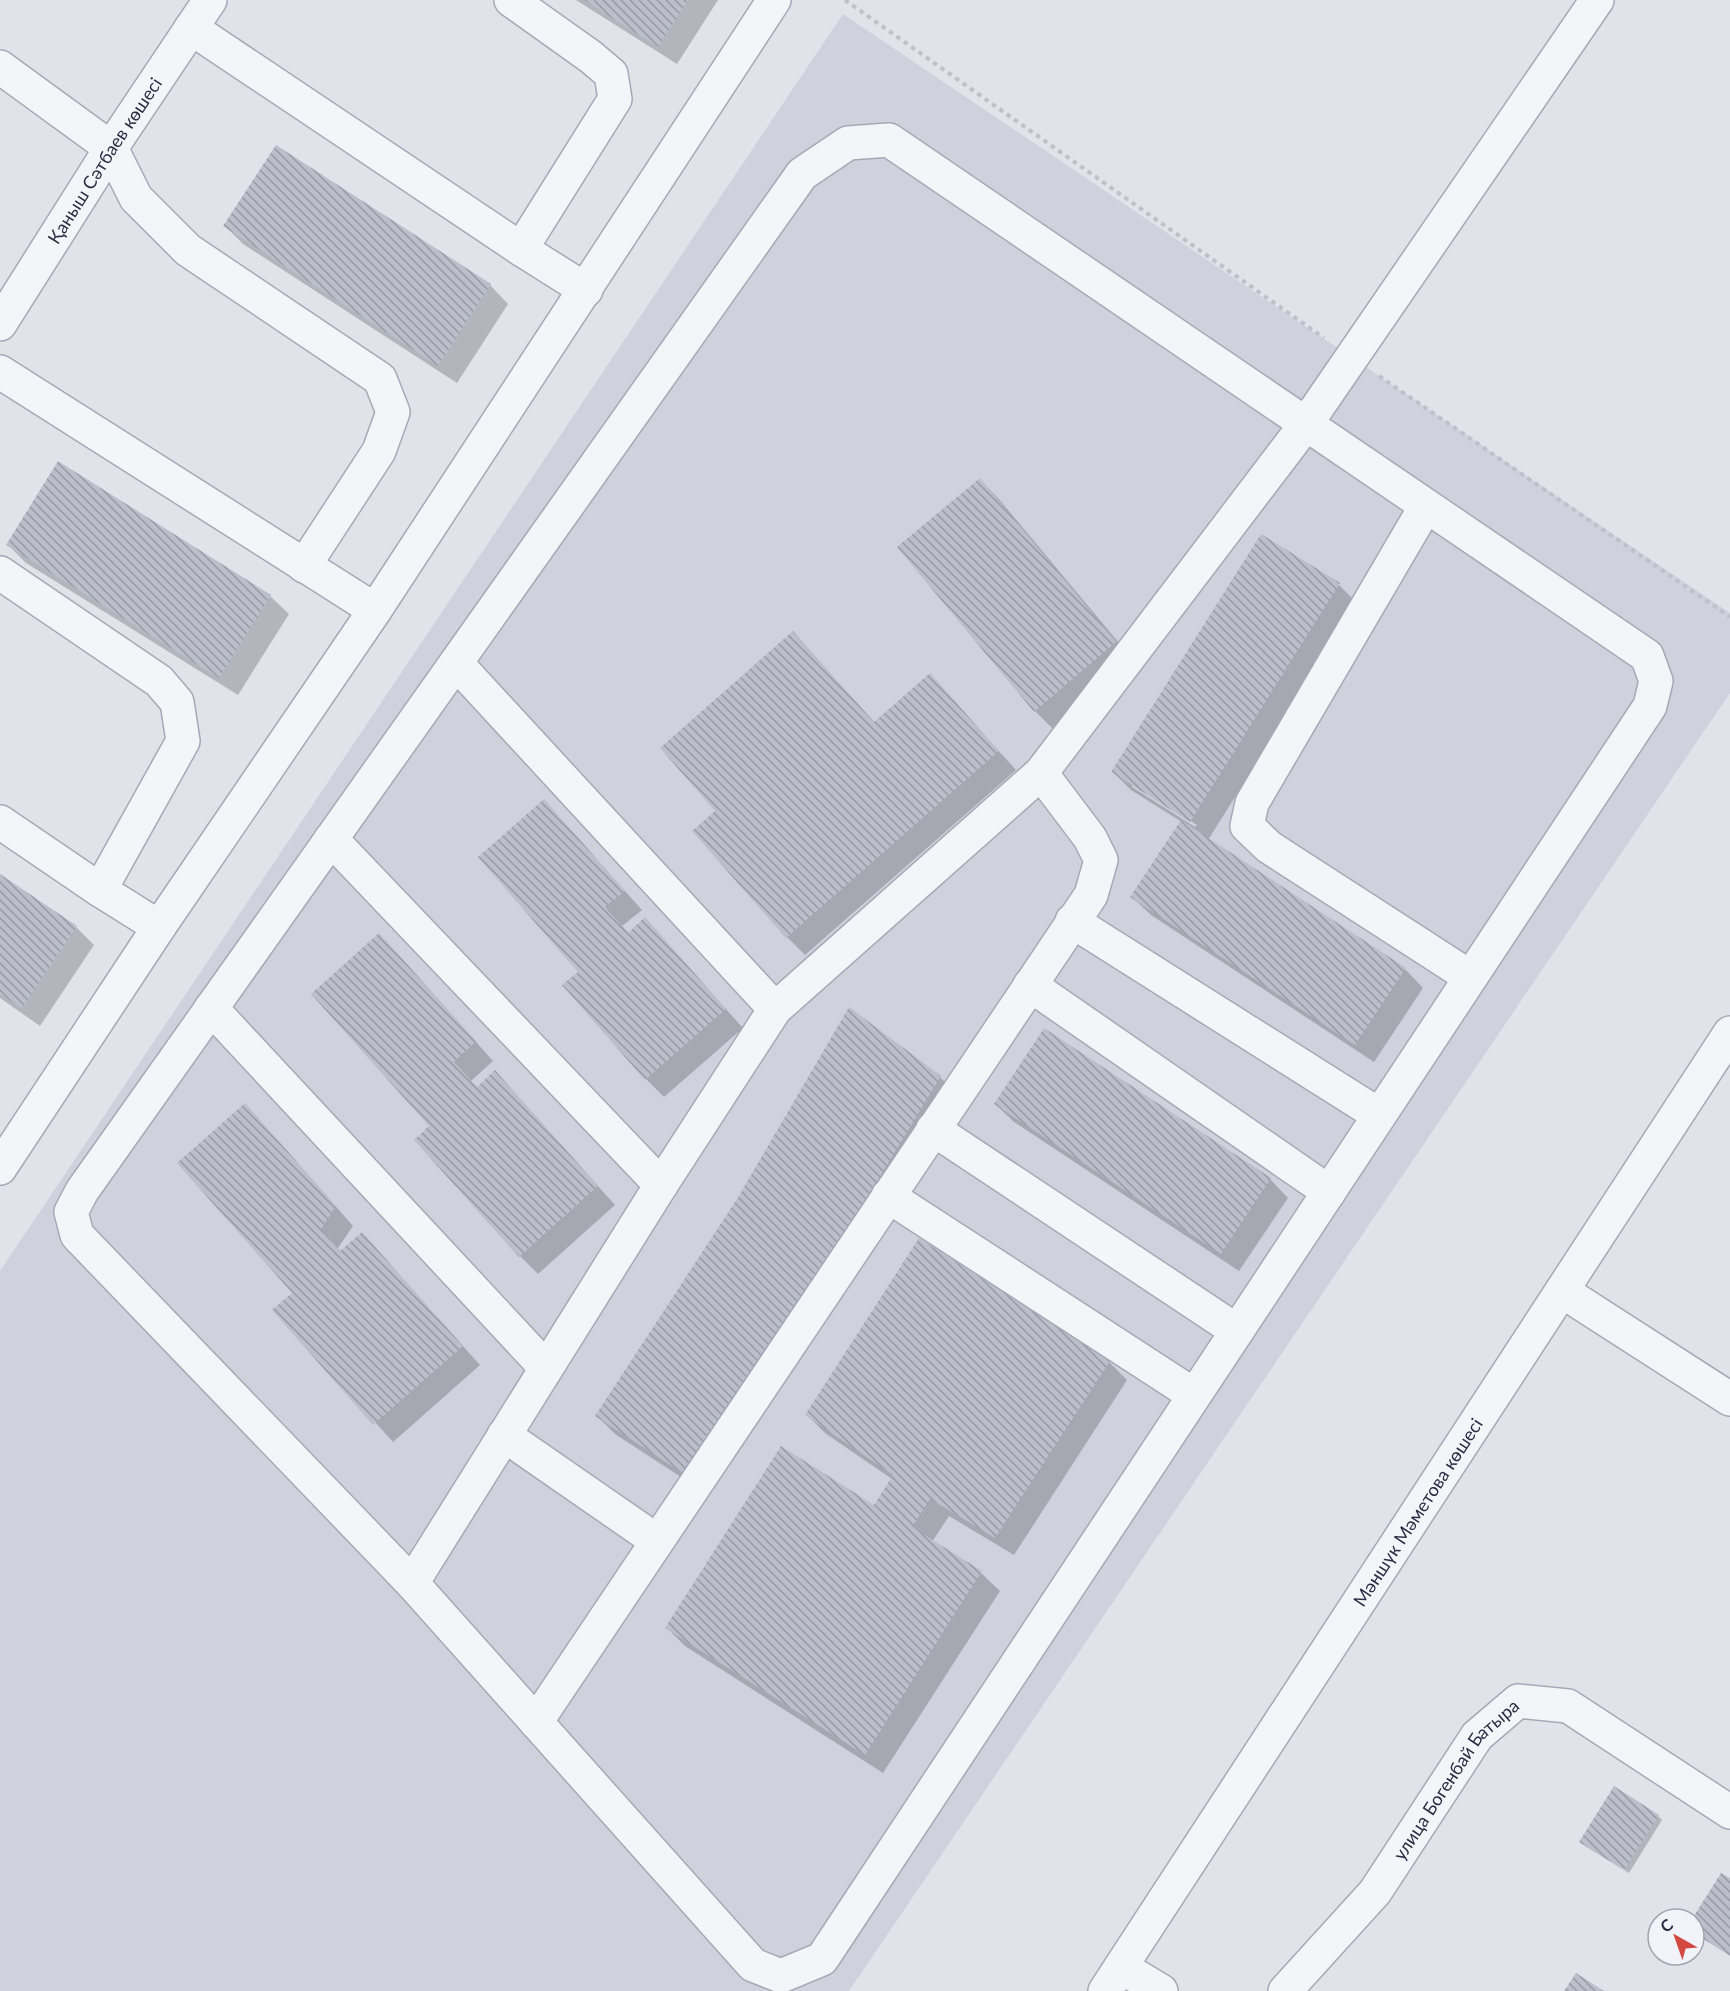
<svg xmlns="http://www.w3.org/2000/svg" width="1730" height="1991" font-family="Lato,sans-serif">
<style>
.built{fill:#cfd2dd}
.shadow{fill:#0003;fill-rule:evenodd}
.building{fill:url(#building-back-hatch)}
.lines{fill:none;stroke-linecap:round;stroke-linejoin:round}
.minor-casing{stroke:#a6a9b5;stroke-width:36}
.path{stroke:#bfc1ca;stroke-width:4;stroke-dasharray:4.5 4.5;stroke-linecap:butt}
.minor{stroke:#f4f5f9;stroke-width:33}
.labels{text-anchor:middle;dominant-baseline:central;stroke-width:4.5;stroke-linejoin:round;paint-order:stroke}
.street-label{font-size:18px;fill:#292d43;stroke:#f1f3f8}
</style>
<defs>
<pattern id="building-back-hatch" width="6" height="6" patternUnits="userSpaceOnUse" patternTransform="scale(1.5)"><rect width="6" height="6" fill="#bbbecb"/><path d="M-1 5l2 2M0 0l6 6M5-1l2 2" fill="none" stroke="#989ba6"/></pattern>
</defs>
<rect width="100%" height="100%" fill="#e1e3eb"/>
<!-- built -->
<polygon class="built" points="843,14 1730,613 1730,693 849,1991 0,1991 0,1271"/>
<!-- shadow -->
<g class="shadow">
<polygon points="576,0 718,0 677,64"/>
<polygon points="225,226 490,285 508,304 457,383 243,244"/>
<polygon points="980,480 998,498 1134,661 1053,729 1035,711"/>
<polygon points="8,545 270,596 289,614 238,695 26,563"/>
<path d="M1339 585 1357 603 1208 840 1405 969 1423 988 1374 1062 1151 915 1132 897 1182 822 1131 790 1113 772ZM1132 784 1197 825 1195 827 1132 787Z"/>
<polygon points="793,633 875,723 930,675 1016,770 805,955 787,937 717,811"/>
<polygon points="544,801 642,910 622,926 629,933 645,919 743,1028 664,1097 646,1079 580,972"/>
<polygon points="0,876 76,927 94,945 40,1026 0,998"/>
<polygon points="397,953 493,1061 471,1081 478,1088 513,1091 615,1205 538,1274 520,1256 432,1126"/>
<polygon points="940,1077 958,1096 707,1494 615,1434 597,1416"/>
<polygon points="995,1104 1270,1179 1288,1198 1239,1271 1014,1122"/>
<polygon points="263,1124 353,1226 338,1248 341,1252 362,1234 480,1365 393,1442 274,1310 294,1293"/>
<polygon points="1109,1362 1127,1380 1014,1555 949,1516 932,1542 981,1573 1000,1591 883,1773 685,1646 667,1628 874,1507 892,1479 825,1433 807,1415"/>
<polygon points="1658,1816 1662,1820 1629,1873 1585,1846"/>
</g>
<!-- building -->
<g class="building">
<polygon points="584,0 688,0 658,47"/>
<polygon points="276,145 491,284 438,366 223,226"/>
<polygon points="58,461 271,595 219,678 6,545"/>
<polygon points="980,478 1116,642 1034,712 897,547"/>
<polygon points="1261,534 1340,583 1190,822 1111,772"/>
<polygon points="793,631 874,722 930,673 999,751 786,938 692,831 715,811 660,748"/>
<polygon points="544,799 625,891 605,907 628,933 645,917 726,1009 645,1080 562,985 578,972 478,857"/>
<polygon points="1181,820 1406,968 1355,1045 1130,897"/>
<polygon points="0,874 77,926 22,1008 0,994"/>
<polygon points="379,933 476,1041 454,1062 477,1087 495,1070 598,1186 519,1257 414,1140 429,1126 311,994"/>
<polygon points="849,1007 941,1076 808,1295 689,1477 595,1416 737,1199"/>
<polygon points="1044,1028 1271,1178 1221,1254 994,1104"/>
<polygon points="245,1103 336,1206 321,1229 340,1251 362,1232 463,1346 373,1425 272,1310 292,1293 177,1163"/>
<polygon points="919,1238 1110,1361 995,1538 930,1499 912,1527 982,1571 865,1755 665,1628 781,1446 874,1505 893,1475 805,1415"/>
<polygon points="1614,1786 1659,1815 1624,1870 1579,1842"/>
<polygon points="1721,1873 1730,1878 1730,1956 1694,1933 1694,1919 1692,1919"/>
<polygon points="1576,1973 1604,1991 1564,1991"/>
</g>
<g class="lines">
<defs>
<g id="minor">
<polyline points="511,0 591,57 611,74 615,99 521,249"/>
<polyline points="191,28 521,249 586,290"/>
<polyline points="0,67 111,148 136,198 188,250 380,379 393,412 379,451 304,566"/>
<polygon points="889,140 1647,656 1656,681 1650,706 822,1959 781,1976 753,1965 412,1583 77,1235 71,1212 82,1191 802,174 848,143"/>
<path id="s1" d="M0 324 111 148 210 0"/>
<polyline points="0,372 375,610"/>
<polyline points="1426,506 1252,803 1247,826 1269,847 1470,977"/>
<polyline points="0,573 159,681 177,702 183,741 100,890"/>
<polyline points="456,663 775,1009"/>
<polyline points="0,822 100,890 159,927"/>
<polyline points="331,839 661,1185"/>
<polyline points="1072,921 1379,1115"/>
<polyline points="1030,985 1329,1192"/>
<polyline points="211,1008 546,1368"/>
<polyline points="933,1129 1237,1331"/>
<polyline points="0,1168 159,927 375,610 774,0"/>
<polyline points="888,1196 1194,1395"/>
<polyline points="1562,1291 1730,1399"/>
<polyline points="504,1435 657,1541"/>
<polyline points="412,1583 661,1185 775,1009 1041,773 1306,424 1597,0"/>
<polyline points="536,1722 1091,895 1101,860 1090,838 1041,773"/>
<polyline points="1121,1967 1161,1991"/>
<path id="s2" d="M1105 1991 1730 1033"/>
<path id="s3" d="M1285 1991 1375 1892 1477 1736 1518 1701 1568 1706 1730 1812"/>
</g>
</defs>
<!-- minor casing -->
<use href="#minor" class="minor-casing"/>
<!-- path -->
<g class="path">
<polyline points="845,0 1324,338"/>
<polyline points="1379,376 1730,617"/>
</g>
<!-- minor -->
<use href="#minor" class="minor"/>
</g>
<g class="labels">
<!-- street labels -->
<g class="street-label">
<text stroke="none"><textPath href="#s1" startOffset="194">Қаныш Сәтбаев көшесі</textPath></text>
<text stroke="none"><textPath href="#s2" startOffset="572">Мәншүк Мәметова көшесі</textPath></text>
<text stroke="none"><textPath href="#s3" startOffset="273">улица Богенбай Батыра</textPath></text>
</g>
</g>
<!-- north arrow -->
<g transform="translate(1676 1937) rotate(320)"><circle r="28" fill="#f1f3f8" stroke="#a1a4b0" stroke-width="1.5"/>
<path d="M0-4.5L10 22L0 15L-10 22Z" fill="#d44842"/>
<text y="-9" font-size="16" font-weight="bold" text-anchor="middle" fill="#292d43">С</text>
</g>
</svg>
